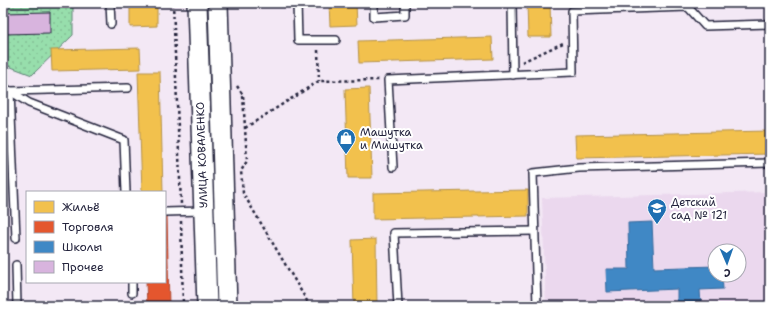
<svg xmlns="http://www.w3.org/2000/svg" width="773" height="309" font-family="'Shantell Sans',sans-serif">
<style>
.built{fill:#ebd8ee;fill-rule:evenodd}
.park{fill:url(#park-dots);stroke:#5c8074}
.homes{fill:#f2c14e;stroke:#b49148}
.shops{fill:#e4572e;stroke:#aa4732}
.schools{fill:#3f88c5;stroke:#36699c}
.building{fill:#d8b4de;stroke:#22223b}
.lines{fill:none;stroke-linecap:round;stroke-linejoin:round}
.service-casing{stroke:#22223b;stroke-width:10}
.secondary-casing{stroke:#22223b;stroke-width:22}
.path{stroke:#22223b;stroke-width:2.5;stroke-dasharray:3 3;stroke-linecap:butt}
.service{stroke:#fff;stroke-width:7}
.secondary{stroke:#fff;stroke-width:19}
.labels{text-anchor:middle;dominant-baseline:central;stroke-width:4;stroke-linejoin:round;paint-order:stroke}
.poi-label{font-size:11px;fill:#22223b;stroke:#fff;text-anchor:start}
.street-label{font-size:11px;fill:#22223b;stroke:#fff}
</style>
<defs>
<pattern id="park-dots" width="8" height="8" patternUnits="userSpaceOnUse"><rect width="8" height="8" fill="#97deac"/><path d="M2 2h.1M6 6h.1" fill="none" stroke="#82be95" stroke-width="1.8" stroke-linecap="round"/></pattern>
</defs>
<rect width="100%" height="100%" fill="#f3e8f5"/>
<filter id="ink" filterUnits="userSpaceOnUse"><feTurbulence type="fractalNoise" baseFrequency=".025" numOctaves="2"/><feDisplacementMap in="SourceGraphic" scale="8" xChannelSelector="R" yChannelSelector="G"/><feConvolveMatrix kernelMatrix="1 2 1 2 8 2 1 2 1" color-interpolation-filters="sRGB"/></filter>
<g filter="url(#ink)">
<!-- built -->
<path class="built" d="M770 192V297L763 306H546L542 198ZM715 251H739V275H715Z"/>
<!-- park -->
<polygon class="park" points="3,3 73,3 73,35 32,75 3,64"/>
<!-- homes -->
<g class="homes">
<polygon points="130,3 157,3 157,26 130,27"/>
<polygon points="329,3 356,3 357,25 330,26"/>
<polygon points="527,3 550,3 551,37 528,37"/>
<polygon points="492,37 493,59 359,63 358,41"/>
<polygon points="140,48 141,69 52,71 51,50"/>
<polygon points="138,72 160,72 163,192 142,192"/>
<polygon points="369,88 372,178 348,178 345,89"/>
<polygon points="770,131 770,154 576,158 575,135"/>
<polygon points="528,190 528,216 373,219 373,193"/>
<polygon points="376,239 377,306 354,306 352,240"/>
</g>
<!-- shops -->
<polygon class="shops" points="167,216 169,306 147,306 146,282 165,282 165,217"/>
<!-- schools -->
<polygon class="schools" points="652,222 654,268 715,266 715,275 722,275 723,289 700,290 701,306 677,306 677,289 607,292 606,269 629,269 628,223"/>
<!-- building -->
<polygon class="building" points="50,12 50,33 3,34 3,13"/>
<g class="lines">
<defs>
<g id="service">
<polyline points="110,3 111,24"/>
<polyline points="297,3 298,40 336,40"/>
<polyline points="374,3 374,17 405,15 405,3"/>
<polyline points="512,3 513,75"/>
<polyline points="3,87 10,91 128,88"/>
<polyline points="10,91 29,103 124,140 126,192"/>
<polyline points="10,91 16,238"/>
<polyline points="393,167 388,80 573,72 572,11 688,7 705,26 770,24"/>
<polyline points="165,212 204,211"/>
<polyline points="16,265 17,306"/>
<polyline points="132,282 132,293"/>
<polyline points="398,306 394,233 534,231"/>
<polyline points="537,306 533,173 579,168 770,163"/>
</g>
<g id="secondary">
<polyline points="197,3 207,306"/>
<polyline points="218,3 227,306"/>
</g>
</defs>
<!-- service casing -->
<use href="#service" class="service-casing"/>
<!-- secondary casing -->
<use href="#secondary" class="secondary-casing"/>
<!-- path -->
<g class="path">
<polyline points="173,3 181,204"/>
<polyline points="318,50 319,81"/>
<polyline points="522,62 563,43"/>
<polyline points="237,86 243,95 247,161 241,171 243,193 310,306"/>
<polyline points="245,128 319,81 380,80"/>
<polyline points="181,221 183,306"/>
</g>
<!-- service -->
<use href="#service" class="service"/>
<!-- secondary -->
<use href="#secondary" class="secondary"/>
</g>
</g>
<!-- icons -->
<defs>
<symbol id="shop-pin" viewBox="-11 -11 22 30"><path d="M0 17L-7.5 6A9.5 9.5 0 1 1 7.5 6Z" fill="#1f6fb2" stroke="#fff"/><path d="M-5-2.5h2.3a2.7 3.5 0 0 1 5.4 0H5L5.5 6h-11ZM-1.5-2.5h3a1.5 2.3 0 0 0-3 0Z" fill="#fff"/></symbol>
<symbol id="school-pin" viewBox="-11 -11 22 30"><path d="M0 17L-7.5 6A9.5 9.5 0 1 1 7.5 6Z" fill="#1f6fb2" stroke="#fff"/><path d="M0-5L7-2L0 1L-7-2ZM-4 1L0 2.5L4 1V4Q0 6-4 4Z" fill="#fff"/></symbol>
</defs>
<g fill-rule="evenodd">
<use href="#shop-pin" x="335" y="127" width="22" height="30"/>
<use href="#school-pin" x="646" y="197" width="22" height="30"/>
</g>
<g class="labels">
<!-- poi labels -->
<g class="poi-label">
<text x="360" y="132">Машутка<tspan x="360" dy="13">и Мишутка</tspan></text>
<text x="671" y="202">Детский<tspan x="671" dy="13">сад № 121</tspan></text>
</g>
<!-- street labels -->
<g class="street-label">
<text transform="translate(202 155) rotate(-92)">УЛИЦА КОВАЛЕНКО</text>
</g>
</g>
<!-- margin -->
<rect width="773" height="309" fill="none" stroke="#fff" stroke-width="16"/>
<rect x="8" y="8" width="757" height="293" fill="none" stroke="#22223b" stroke-width="1.5" filter="url(#ink)"/>
<!-- legend -->
<rect x="26" y="191" width="140" height="92" fill="#ffffff" stroke="#a7a7b1"/>
<rect x="34" y="201" width="20" height="12" fill="#f2c14e" stroke="#a7a7b1"/>
<text x="62" y="211" font-size="12" fill="#22223b">Жильё</text>
<rect x="34" y="221" width="20" height="12" fill="#e4572e" stroke="#a7a7b1"/>
<text x="62" y="231" font-size="12" fill="#22223b">Торговля</text>
<rect x="34" y="241" width="20" height="12" fill="#3f88c5" stroke="#a7a7b1"/>
<text x="62" y="251" font-size="12" fill="#22223b">Школы</text>
<rect x="34" y="261" width="20" height="12" fill="#d8b4de" stroke="#a7a7b1"/>
<text x="62" y="271" font-size="12" fill="#22223b">Прочее</text>
<!-- north arrow -->
<g transform="translate(727 263) rotate(178)"><circle r="19" fill="#ffffff" stroke="#a7a7b1"/>
<path d="M0-3L7 15L0 10L-7 15Z" fill="#1f6fb2"/>
<text y="-6" font-size="11" font-weight="bold" text-anchor="middle" fill="#22223b">С</text>
</g>
</svg>
